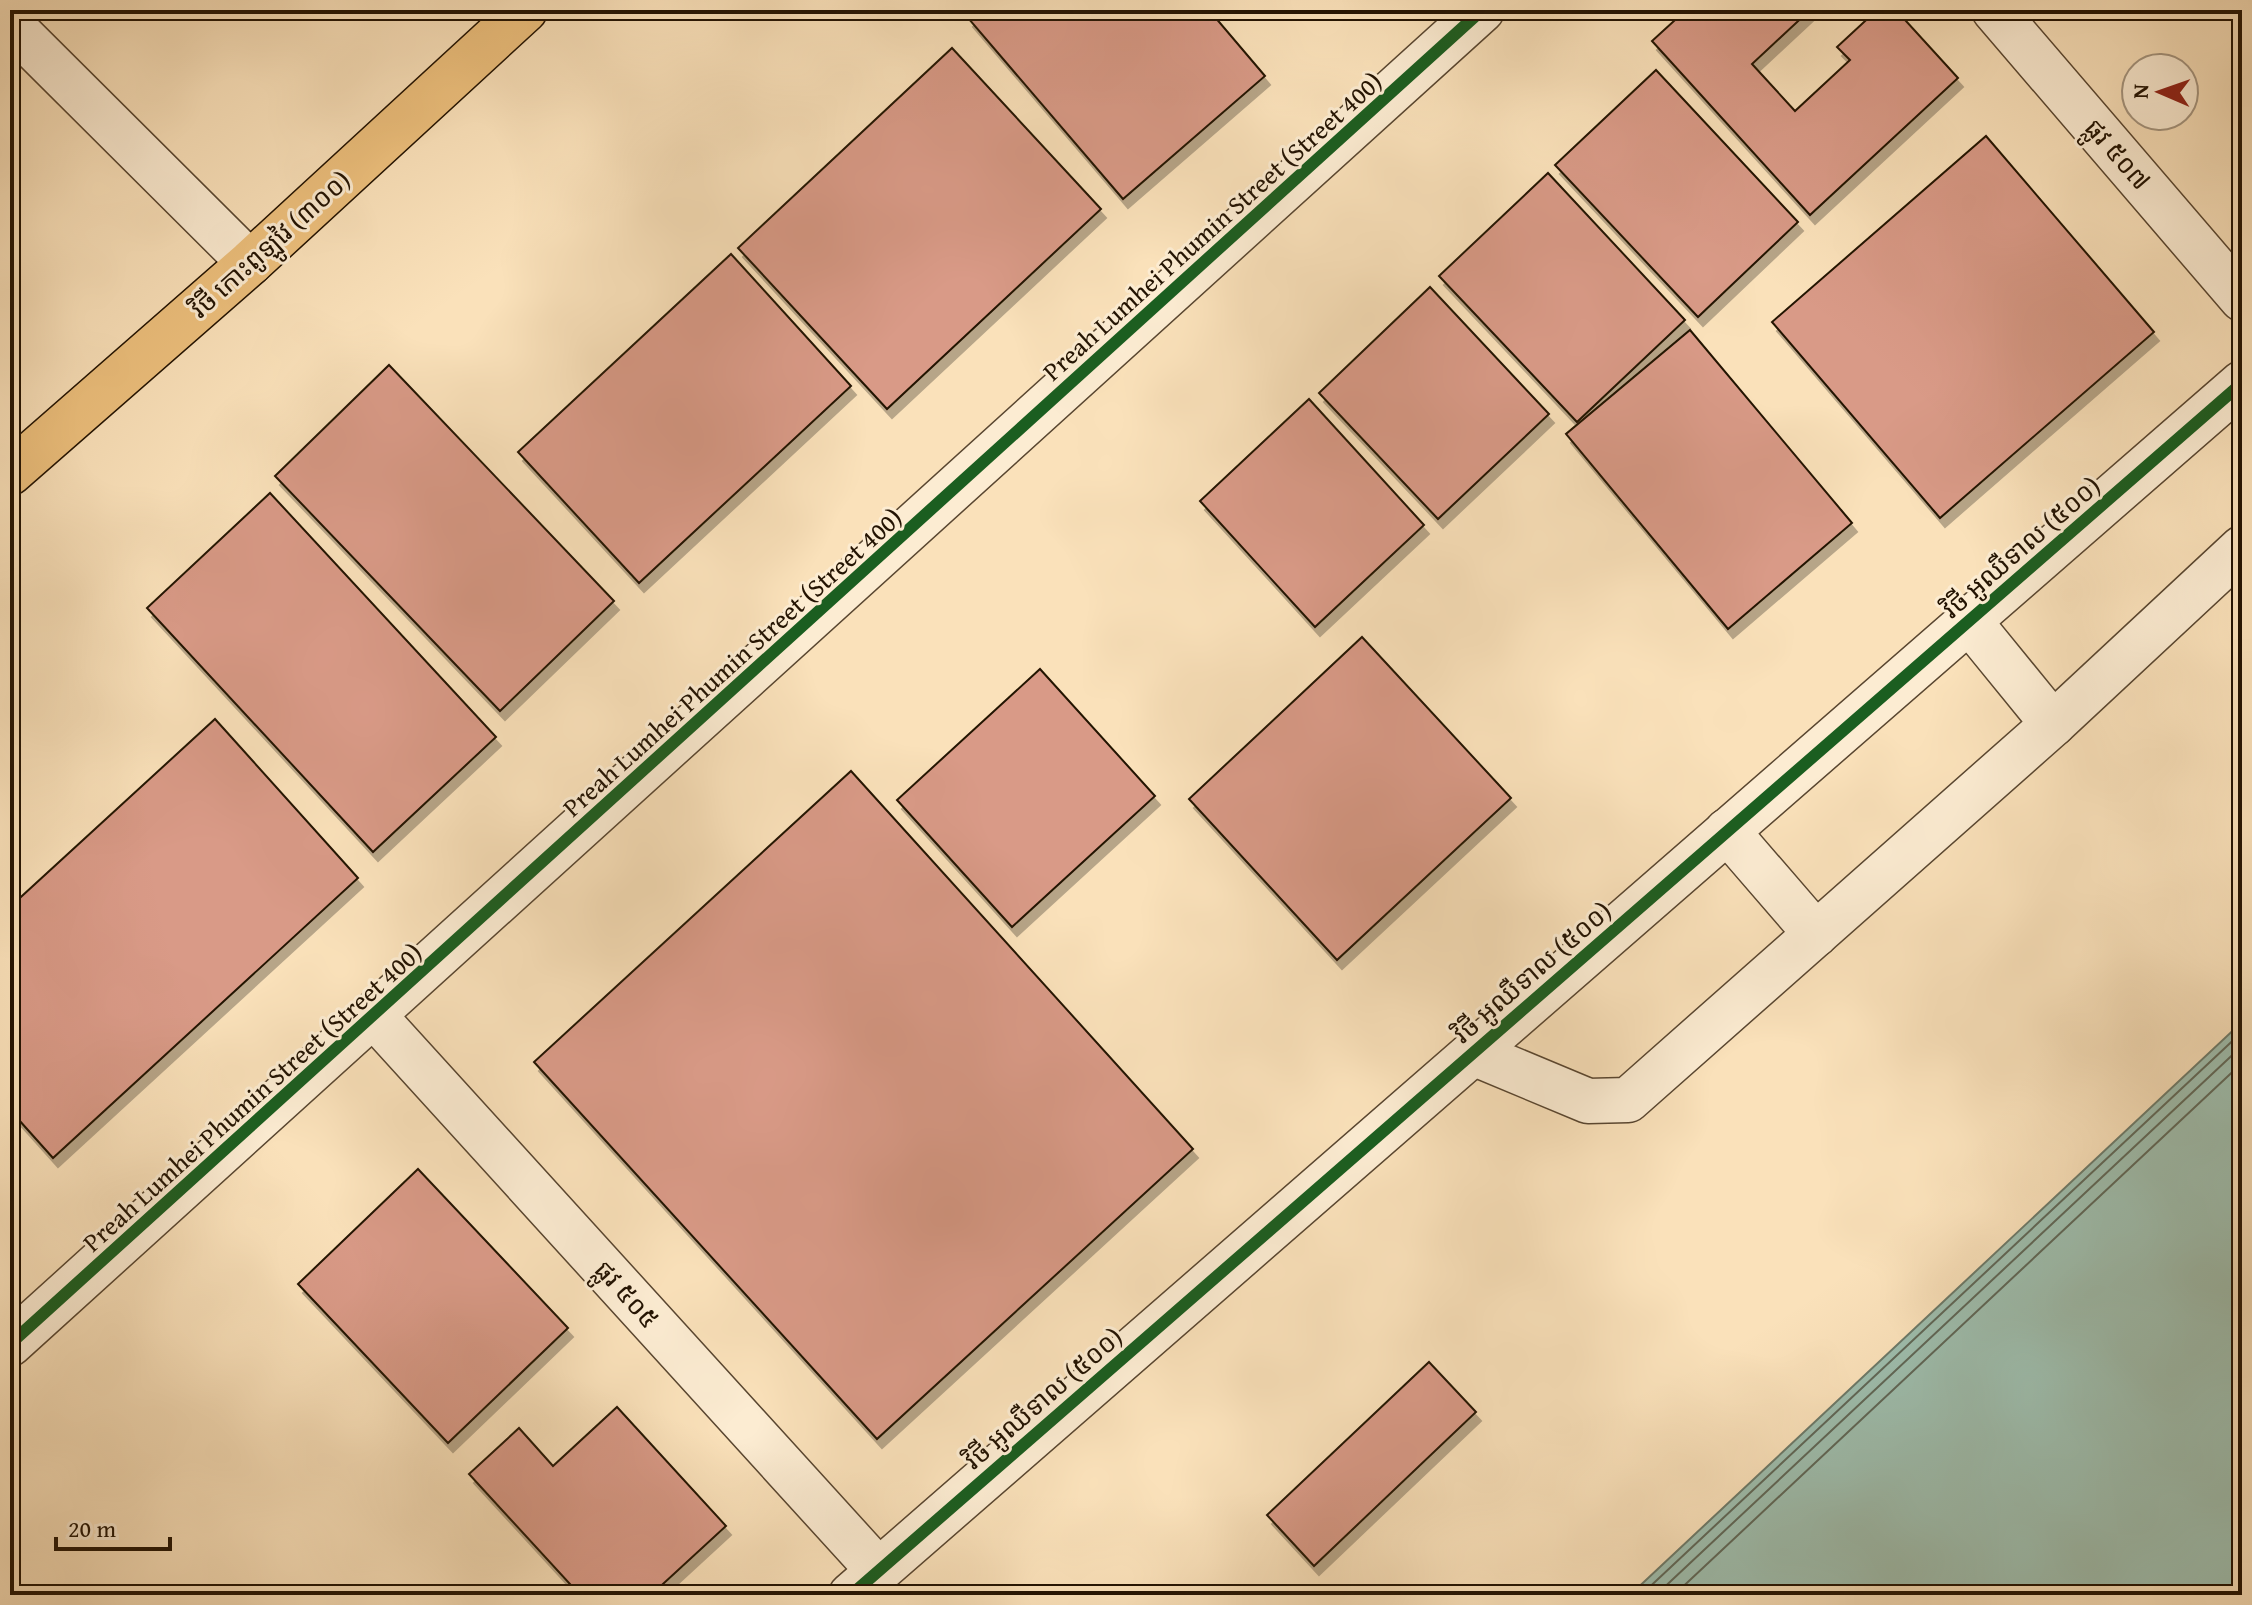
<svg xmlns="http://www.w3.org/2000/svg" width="2252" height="1605" font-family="'Gentium Book Plus','Noto Sans Khmer',serif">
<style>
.water{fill:#9ebeae;stroke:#6d7a69;stroke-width:2}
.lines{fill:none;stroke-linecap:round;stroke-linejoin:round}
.shore{stroke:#606858;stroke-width:2}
.building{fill:#d99a87;stroke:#231302;stroke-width:2;filter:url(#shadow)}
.minor-casing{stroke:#594630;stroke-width:47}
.major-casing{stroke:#231302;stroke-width:47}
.minor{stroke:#fcecd2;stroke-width:44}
.major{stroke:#edc07d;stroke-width:44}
.cycleway-casing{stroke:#fcecd2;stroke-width:17}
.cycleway{stroke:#1b5e20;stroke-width:12}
.labels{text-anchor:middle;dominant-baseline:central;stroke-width:6;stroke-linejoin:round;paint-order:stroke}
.street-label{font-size:26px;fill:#231302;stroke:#fcecd2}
</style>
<defs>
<filter id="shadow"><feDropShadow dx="5" dy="9" stdDeviation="0" flood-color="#0004"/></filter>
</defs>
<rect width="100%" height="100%" fill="#fae1ba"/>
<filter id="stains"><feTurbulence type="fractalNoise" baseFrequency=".0025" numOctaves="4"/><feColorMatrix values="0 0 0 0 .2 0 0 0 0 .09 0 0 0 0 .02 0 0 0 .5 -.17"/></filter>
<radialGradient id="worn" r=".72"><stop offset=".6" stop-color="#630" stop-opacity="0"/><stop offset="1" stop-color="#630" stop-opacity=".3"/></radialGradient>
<!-- water -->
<polygon class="water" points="2242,1022 2242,1595 1630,1595"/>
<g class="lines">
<!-- shore -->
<g class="shore">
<polyline points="1641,1595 2242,1032"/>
<polyline points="1656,1595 2242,1046"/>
<polyline points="1674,1595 2242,1063"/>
</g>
</g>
<!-- building -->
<g class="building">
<polygon points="978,10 1209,10 1265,76 1123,199 968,18"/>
<polygon points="1686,10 1810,10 1752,64 1795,111 1850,60 1837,47 1877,10 1896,10 1958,78 1810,215 1652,41"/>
<polygon points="952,48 1101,209 887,409 738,248"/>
<polygon points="1656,70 1798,222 1698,317 1555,165"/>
<polygon points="1986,136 2154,332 1940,518 1772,322"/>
<polygon points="1548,173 1685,320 1577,422 1439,276"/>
<polygon points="731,254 851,386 639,583 518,452"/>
<polygon points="1430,287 1549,414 1438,519 1319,393"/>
<polygon points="1690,330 1852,523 1728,629 1566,434"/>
<polygon points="389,365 614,601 500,711 275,476"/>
<polygon points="1309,399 1424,525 1315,627 1200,501"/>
<polygon points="270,493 496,737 373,852 147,608"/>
<polygon points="1362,637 1511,798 1337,960 1189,799"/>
<polygon points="1040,669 1155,796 1012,927 897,800"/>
<polygon points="215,719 358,878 53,1158 10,1110 10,907"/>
<polygon points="851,771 1193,1149 877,1439 534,1062"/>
<polygon points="418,1169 568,1328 448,1443 298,1284"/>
<polygon points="1429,1362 1476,1412 1314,1566 1267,1515"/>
<polygon points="617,1407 726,1526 651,1595 580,1595 469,1474 519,1428 553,1466"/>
</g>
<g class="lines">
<defs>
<g id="minor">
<polyline points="1994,10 2242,299"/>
<polyline points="10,24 250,263"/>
<polyline points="1969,621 2053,724"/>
<polyline points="1727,831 1816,934"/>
<polyline points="375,1017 878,1570"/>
<polyline points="1473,1053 1588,1101 1628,1100 2053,724 2242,548"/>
<polyline points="10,1344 1482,10"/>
<polyline points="851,1595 2242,383"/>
</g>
<polyline id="major" points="10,473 250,263 525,10"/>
</defs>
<!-- minor casing -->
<use href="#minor" class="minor-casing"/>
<!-- major casing -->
<use href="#major" class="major-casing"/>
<!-- minor -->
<use href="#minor" class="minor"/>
<!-- major -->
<use href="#major" class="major"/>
<defs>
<g id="cycleway">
<polyline points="10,1344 1482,10"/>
<polyline points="851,1595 2242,383"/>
</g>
</defs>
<!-- cycleway casing -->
<use href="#cycleway" class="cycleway-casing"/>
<!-- cycleway -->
<use href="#cycleway" class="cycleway"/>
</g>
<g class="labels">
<!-- street labels -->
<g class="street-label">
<text transform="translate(2118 154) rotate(49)">ផ្លូវ ៥០៧</text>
<text transform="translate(1212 226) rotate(-42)">Preah Lumhei Phumin Street (Street 400)</text>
<text transform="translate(270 244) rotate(-42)">វិថី កោះពូឡូវៃ (៣០០)</text>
<text transform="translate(2021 547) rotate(-41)">វិថី អូឈឺទាល (៥០០)</text>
<text transform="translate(732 662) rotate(-42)">Preah Lumhei Phumin Street (Street 400)</text>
<text transform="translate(1532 972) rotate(-41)">វិថី អូឈឺទាល (៥០០)</text>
<text transform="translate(252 1097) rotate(-42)">Preah Lumhei Phumin Street (Street 400)</text>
<text transform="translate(627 1294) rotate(48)">ផ្លូវ ៥០៥</text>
<text transform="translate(1043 1398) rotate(-41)">វិថី អូឈឺទាល (៥០០)</text>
</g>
</g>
<!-- margin -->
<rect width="2252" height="1605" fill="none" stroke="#fae1ba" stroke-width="40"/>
<rect x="12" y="12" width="2228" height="1581" fill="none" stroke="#231302" stroke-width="4"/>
<rect x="20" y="20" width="2212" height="1565" fill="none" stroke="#231302" stroke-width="2"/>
<!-- north arrow -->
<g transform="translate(2160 92) rotate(272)"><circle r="38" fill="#fcecd2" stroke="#a5957f" stroke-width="2"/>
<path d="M0-6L14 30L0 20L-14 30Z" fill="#8f2418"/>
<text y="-12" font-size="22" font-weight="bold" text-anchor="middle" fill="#231302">N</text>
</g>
<!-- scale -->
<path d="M56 1537v12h114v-12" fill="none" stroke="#231302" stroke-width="4"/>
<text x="68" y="1537" font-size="24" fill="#231302" stroke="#fcecd2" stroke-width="6" paint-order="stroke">20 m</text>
<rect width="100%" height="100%" filter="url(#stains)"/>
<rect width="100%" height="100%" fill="url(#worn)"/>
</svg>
